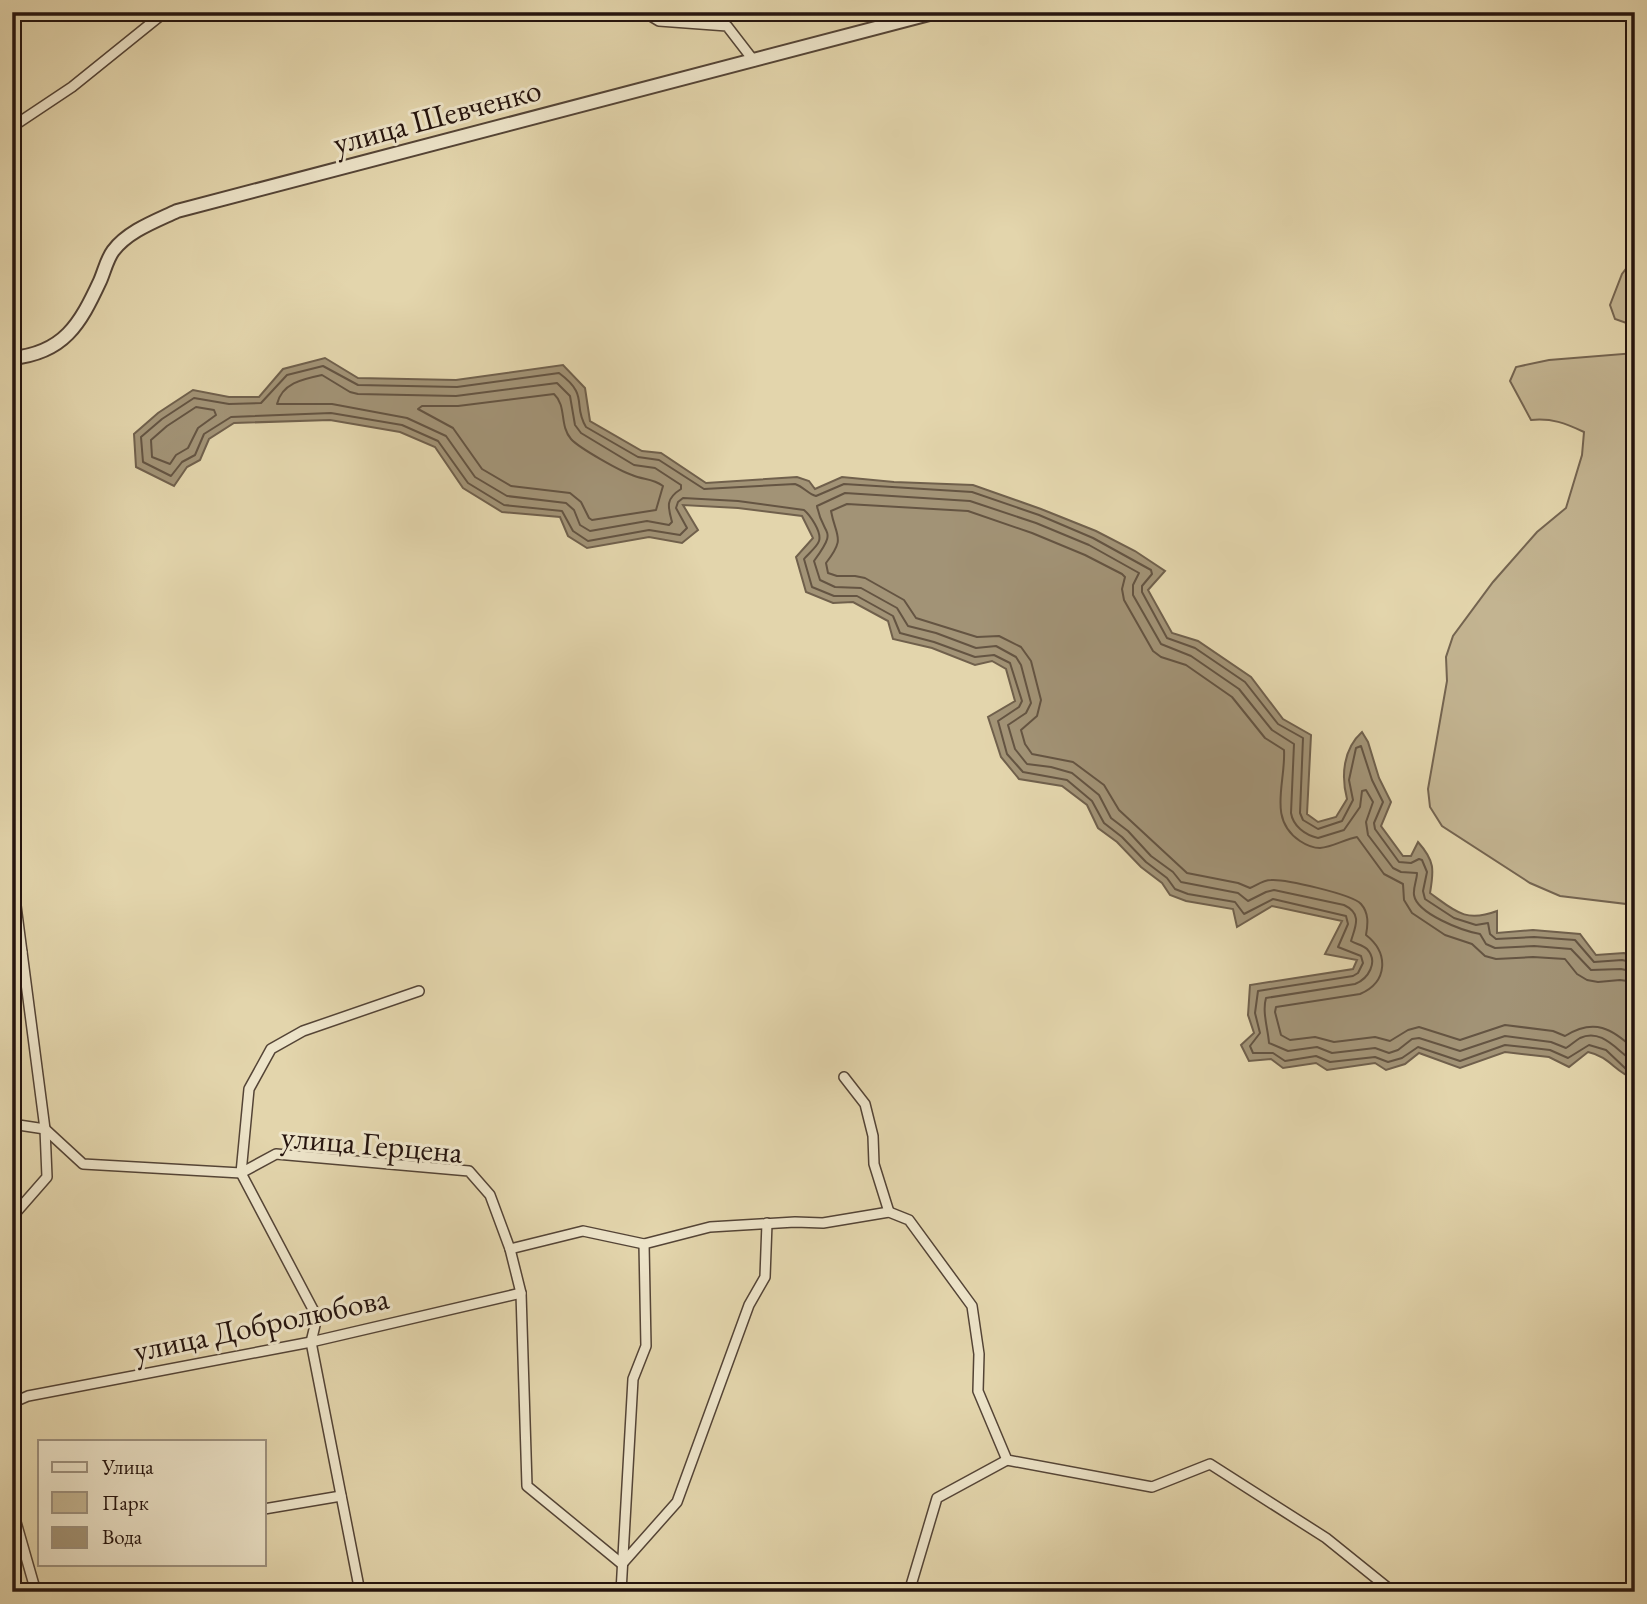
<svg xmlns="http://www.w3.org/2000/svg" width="1647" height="1604" font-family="'EB Garamond',serif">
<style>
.green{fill:#c3b491;stroke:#746450;stroke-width:2}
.water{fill:#a29376;stroke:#70604c;stroke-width:2}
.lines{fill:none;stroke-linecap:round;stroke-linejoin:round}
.shore{stroke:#645442;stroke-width:2}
.minor-casing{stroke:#544436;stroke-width:12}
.tertiary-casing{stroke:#544436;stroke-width:16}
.minor{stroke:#ede4c9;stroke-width:9}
.tertiary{stroke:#ede4c9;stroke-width:12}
.labels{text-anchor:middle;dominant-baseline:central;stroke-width:6;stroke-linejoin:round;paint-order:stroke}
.street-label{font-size:32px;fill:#25140e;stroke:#ede4c9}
</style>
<rect width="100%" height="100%" fill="#e3d5ac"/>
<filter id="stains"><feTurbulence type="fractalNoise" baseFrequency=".00286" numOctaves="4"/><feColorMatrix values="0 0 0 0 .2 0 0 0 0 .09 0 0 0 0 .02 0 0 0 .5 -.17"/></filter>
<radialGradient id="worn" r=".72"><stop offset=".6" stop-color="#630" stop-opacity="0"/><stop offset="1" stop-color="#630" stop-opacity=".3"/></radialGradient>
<!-- green -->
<g class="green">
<polygon points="1635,257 1635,326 1615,319 1610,305 1622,274"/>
<path d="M1635 353V905L1560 896 1530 883 1442 826 1430 807 1428 789 1447 681 1446 657 1453 636 1493 582 1537 532 1566 508 1582 455 1584 432C1565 423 1552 418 1531 420L1510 381 1516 367 1549 360Z"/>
</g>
<!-- water -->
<path class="water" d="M325 358 358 378 456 380 563 365 585 388 590 421 642 451 661 453 706 483 797 477 809 481 815 489 842 477 894 482 973 485 1041 509 1096 531 1135 551 1165 571 1148 590 1172 633 1198 641 1251 677 1283 719 1311 735 1307 814 1318 822 1336 817 1347 799C1341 776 1343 749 1362 732L1368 742 1379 778 1391 802 1381 826 1403 856H1411L1418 842C1435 861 1434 870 1430 893 1455 911 1465 923 1497 911V933L1533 930 1580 934 1596 955 1624 953 1635 957V1079C1614 1072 1611 1057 1588 1052L1569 1067 1549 1057 1505 1052 1460 1068 1419 1053 1405 1064 1386 1070 1375 1063 1327 1070 1316 1063 1283 1068 1271 1059 1249 1061 1241 1045 1254 1033 1248 1015 1250 985 1353 969 1357 960 1325 954 1342 921 1272 906 1237 927 1233 909 1186 901 1170 895 1162 883 1141 867 1117 842 1098 828 1087 805 1062 786 1019 779 1001 757 988 717 1015 701 1006 669 992 661 975 665 932 648 893 639 888 621 853 602 833 603 806 592 796 557 813 538 802 516 738 508 683 505 698 530 682 543 649 537 587 548 568 536 560 517 502 512 463 488 435 447 400 432 330 420 234 423 209 439 200 460 187 467 174 486 136 467 134 434 158 413 193 390 229 397H259L283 369Z"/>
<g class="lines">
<!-- shore -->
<g class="shore">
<path d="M322 375 350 392 358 394 456 396 557 383 570 396 575 425 581 433 634 465 655 468 681 485V489C665 499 668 507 672 522L669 525 647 521 590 531 580 525 574 510 566 503 507 496 475 477 446 436 407 418 332 404H277C282 383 303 379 322 375Z"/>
<path d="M554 394C567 406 559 425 571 439 579 448 620 471 632 475 643 480 652 478 663 486L656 510 592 520 589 518 581 502 570 493 511 486 482 469 453 428 418 409 422 406H458Z"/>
<polygon points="196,407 214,410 216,415 198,428 188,448 176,455 170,464 152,457 151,440 167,426"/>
<path d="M1635 963 1622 960 1594 962 1575 940 1534 937 1496 939 1490 934 1488 923 1476 925 1454 918 1425 899 1423 891 1427 872 1422 860 1419 859 1411 863 1399 862 1375 829 1374 823 1383 802 1372 780 1361 746 1356 748 1349 780 1353 800 1342 821 1318 829 1303 820 1300 813 1303 738 1278 724 1245 682 1195 648 1167 638 1142 592V586L1152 574 1151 570 1093 538 1039 515 972 492 844 484 816 496C808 494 804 487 795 484L704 489 659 460 638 457 586 427C572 404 590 396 559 373L457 387 358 385 323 366 287 375 261 403 229 404 194 398 162 419 141 437 143 462 171 476 182 462 195 455 204 434 231 417 331 413 402 425 438 441 468 483 504 505 562 511 573 531 588 541 649 530 680 535 687 528 676 508 678 502 683 498 738 501 804 510C810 515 822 532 819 541 817 547 808 554 804 559L812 587 834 596H857L893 616 900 633 934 642 975 657 994 655 1010 663 1022 701 1019 707 998 721 1007 754 1023 772 1067 780 1092 801 1104 823 1122 837 1146 862 1167 878 1175 889 1188 894 1235 902 1244 914 1273 899 1346 916 1348 924 1338 947 1361 956 1363 963 1358 973 1353 976 1258 991 1255 1013 1260 1033 1250 1046 1253 1053H1273L1285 1061 1316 1056 1330 1062 1375 1057 1388 1062 1402 1058 1418 1047 1460 1061 1505 1045 1550 1050 1568 1058 1589 1045 1606 1050 1626 1069 1635 1072"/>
<path d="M1635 972 1621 969 1591 970 1571 949 1534 946 1495 948 1486 944 1480 934C1463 931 1417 914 1414 895 1413 887 1417 880 1417 873L1401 872 1393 868 1368 835 1366 822 1373 802 1366 790 1362 791 1360 807 1344 830 1318 838C1305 835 1293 826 1291 813L1294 744 1272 730 1239 689 1191 656 1161 644 1133 595V585L1139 573 1089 545 1036 523 970 501 845 493 817 506C823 538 839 527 814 561L820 580 835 587 861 588 897 608 908 626 936 633 976 648 996 646 1016 657 1021 665 1031 703 1026 713 1008 725 1015 749 1027 764 1051 767 1072 773 1099 795 1111 818 1128 831 1151 856 1173 872 1181 882 1238 893 1248 901 1266 892 1274 890 1344 905C1363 914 1355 927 1351 941 1356 944 1363 945 1367 949 1379 962 1368 979 1355 984L1266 998C1262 1012 1268 1029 1269 1043L1288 1051 1317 1047 1332 1053 1375 1048 1389 1053 1398 1050 1412 1039 1419 1038 1460 1051 1505 1036 1551 1042 1566 1048C1571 1045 1575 1041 1580 1038 1603 1027 1619 1054 1635 1062"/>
<path d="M1635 982 1620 980 1598 982 1587 980 1577 974 1565 959 1533 957 1496 959 1485 956 1472 944 1445 935 1412 913 1404 900 1403 884 1384 874 1357 837C1345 839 1333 847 1320 848 1313 848 1306 845 1300 841 1267 819 1286 783 1284 750L1265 738 1232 697 1186 665 1161 657 1153 651 1124 600 1122 589 1125 577 1122 574 1085 555 1032 533 968 511 847 504 831 511C836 538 846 537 826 563L828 573 837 576H855L865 578 904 600 916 618 977 637 999 636 1021 647 1031 661 1041 700 1037 716 1021 730 1025 744 1032 754 1073 762 1104 785 1119 810 1187 873 1238 883 1250 888C1257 885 1263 880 1271 880 1284 879 1352 894 1361 904 1369 913 1368 924 1366 935 1389 953 1388 982 1360 994L1276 1007 1275 1012 1281 1035 1290 1040 1315 1037 1334 1042 1375 1037 1390 1041 1408 1030 1419 1027 1460 1040 1505 1025 1553 1031 1565 1036C1594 1018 1612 1028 1635 1050"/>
</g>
<defs>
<g id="minor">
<polyline points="644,12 659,21 727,26 754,61"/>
<polyline points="12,127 72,87 165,12"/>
<polyline points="12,875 45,1129 47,1177 12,1217"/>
<polyline points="12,958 22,952"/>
<polyline points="844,1077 865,1104 873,1136 874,1164 889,1212"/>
<polyline points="12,1124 45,1129 83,1164 241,1173"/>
<polyline points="241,1173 276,1154 469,1171 490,1195 510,1249 521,1293 527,1486 622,1564 677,1502 749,1305 765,1277 767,1223"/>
<polyline points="241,1173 317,1317 311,1342 360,1592"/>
<polyline points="241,1173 249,1089 271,1049 303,1031 419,991"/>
<polyline points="510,1249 583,1231 644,1244 710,1227 795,1222 823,1223 889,1212 909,1220 972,1306 979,1354 978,1391 1007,1460 1152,1487 1210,1464 1326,1538 1393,1592"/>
<polyline points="12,1403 28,1396 311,1342 521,1293"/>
<polyline points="12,1508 36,1592"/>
<polyline points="264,1509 341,1496"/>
<polyline points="621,1592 633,1379 646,1346 644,1244"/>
<polyline points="909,1592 937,1498 1007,1460"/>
</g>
<path id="tertiary" d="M12 358C64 353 80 324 100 281 104 272 107 259 113 251 128 231 156 221 177 211L937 12"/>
</defs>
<!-- minor casing -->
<use href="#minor" class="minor-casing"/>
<!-- tertiary casing -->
<use href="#tertiary" class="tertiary-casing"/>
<!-- minor -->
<use href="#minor" class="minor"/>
<!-- tertiary -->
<use href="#tertiary" class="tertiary"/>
</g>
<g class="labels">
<!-- street labels -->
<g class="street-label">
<text transform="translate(437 116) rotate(-15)">улица Шевченко</text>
<text transform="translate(372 1144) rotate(5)">улица Герцена</text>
<text transform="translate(261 1324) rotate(-12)">улица Добролюбова</text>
</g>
</g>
<!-- margin -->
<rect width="1647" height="1604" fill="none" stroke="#e3d5ac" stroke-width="42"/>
<rect x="14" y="14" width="1619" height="1576" fill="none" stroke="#25140e" stroke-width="3.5"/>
<rect x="21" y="21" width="1605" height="1562" fill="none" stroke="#25140e" stroke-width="2"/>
<!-- legend -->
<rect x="38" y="1440" width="228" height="126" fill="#ede4c9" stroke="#9d917e" stroke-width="2"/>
<rect x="52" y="1462" width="35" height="10" fill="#ede4c9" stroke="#9d917e" stroke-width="2"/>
<text x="102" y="1474" font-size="21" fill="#25140e">Улица</text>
<rect x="52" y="1492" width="35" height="21" fill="#c3b491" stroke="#9d917e" stroke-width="2"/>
<text x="102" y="1510" font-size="21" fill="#25140e">Парк</text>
<rect x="52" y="1527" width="35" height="21" fill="#a29376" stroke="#9d917e" stroke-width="2"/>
<text x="102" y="1544" font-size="21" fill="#25140e">Вода</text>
<rect width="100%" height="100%" filter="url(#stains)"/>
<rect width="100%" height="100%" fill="url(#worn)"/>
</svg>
